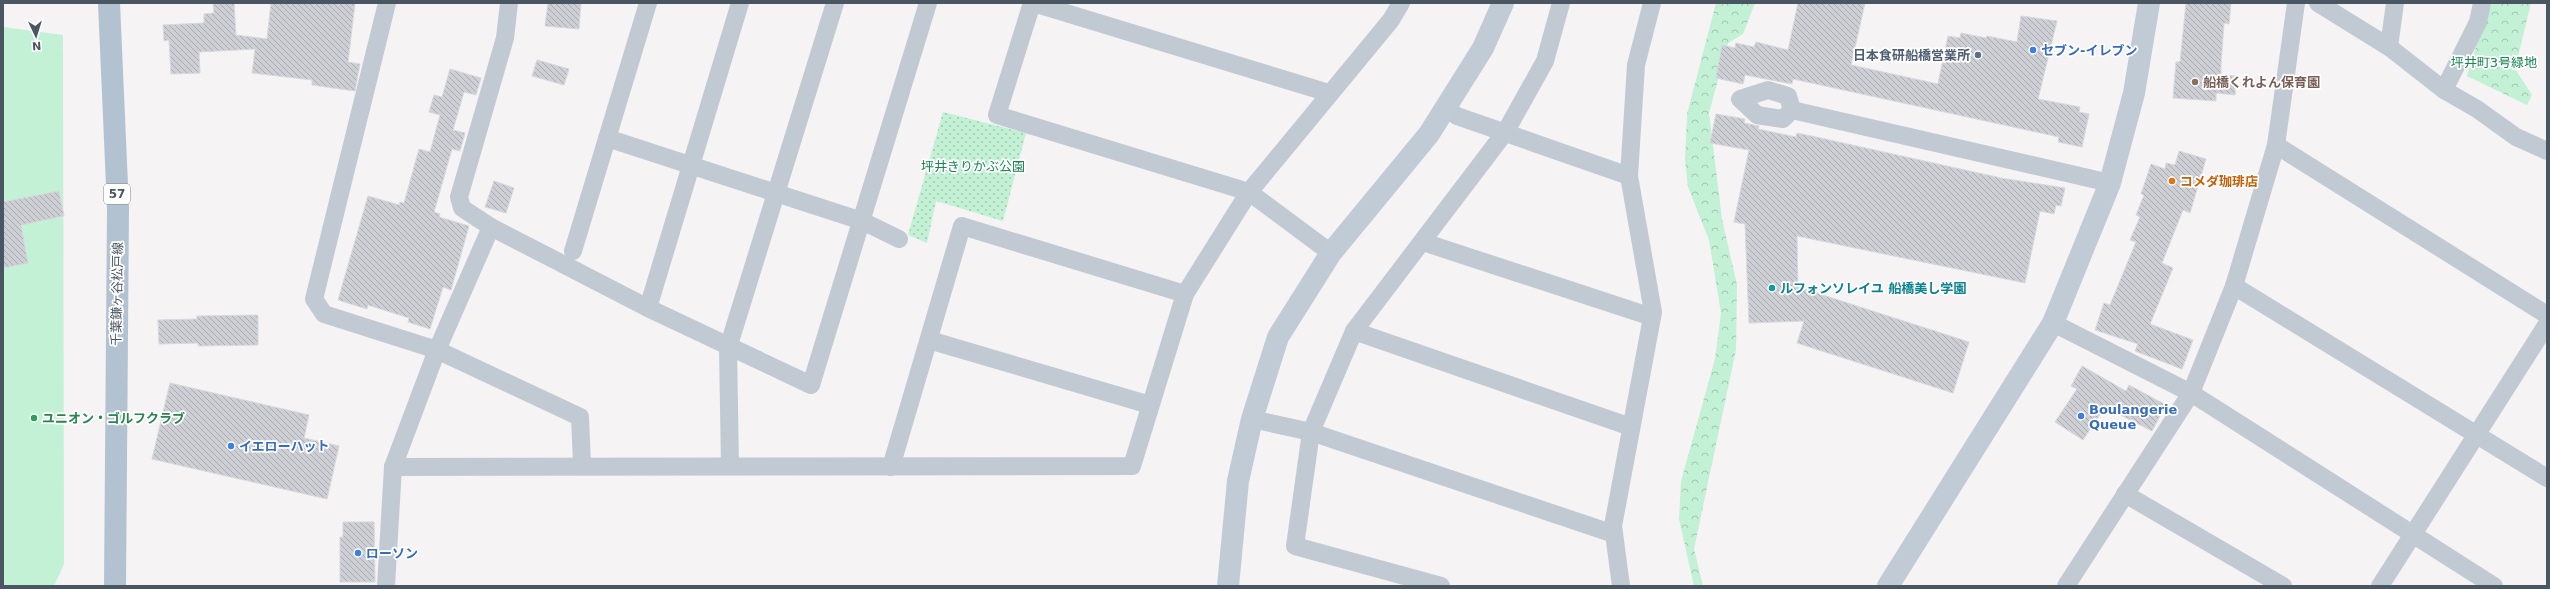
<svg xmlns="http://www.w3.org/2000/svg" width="2550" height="589" font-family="'DejaVu Sans','Noto Sans JP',sans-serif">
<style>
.grass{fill:#c3f1d5}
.forest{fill:url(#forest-crowns)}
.park{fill:url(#park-dots)}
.building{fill:url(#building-back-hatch);stroke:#d7d9de}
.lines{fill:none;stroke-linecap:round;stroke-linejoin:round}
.street{stroke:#c1cad2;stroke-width:18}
.secondary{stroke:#c1cbd6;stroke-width:22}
.primary{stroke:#b3c2d1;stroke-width:22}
.shop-dot{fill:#3f7fe0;stroke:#fff;stroke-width:1.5}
.service-dot{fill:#5c6f8a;stroke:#fff;stroke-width:1.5}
.education-dot{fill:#8d6e63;stroke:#fff;stroke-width:1.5}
.food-dot{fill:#e8710a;stroke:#fff;stroke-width:1.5}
.culture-dot{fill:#0f9aa8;stroke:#fff;stroke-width:1.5}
.leisure-dot{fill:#2e9e5b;stroke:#fff;stroke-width:1.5}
.labels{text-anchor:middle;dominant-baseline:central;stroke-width:3.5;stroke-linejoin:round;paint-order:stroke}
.shield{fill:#fff;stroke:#808990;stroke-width:1}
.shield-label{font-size:12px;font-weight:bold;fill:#4a5661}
.shop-label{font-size:13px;font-weight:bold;fill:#366cbe;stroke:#fff;text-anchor:start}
.service-label{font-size:13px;font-weight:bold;fill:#4e5e75;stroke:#fff;text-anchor:end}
.park-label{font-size:13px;fill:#17864f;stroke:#fff}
.education-label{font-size:13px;font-weight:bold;fill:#785e54;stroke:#fff;text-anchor:start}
.food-label{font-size:13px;font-weight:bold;fill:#c56008;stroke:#fff;text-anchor:start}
.culture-label{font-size:13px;font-weight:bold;fill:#0d838f;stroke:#fff;text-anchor:start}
.street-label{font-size:13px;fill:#4a5661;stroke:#fff}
.leisure-label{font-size:13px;font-weight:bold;fill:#27864d;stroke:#fff;text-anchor:start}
</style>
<defs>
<pattern id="forest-crowns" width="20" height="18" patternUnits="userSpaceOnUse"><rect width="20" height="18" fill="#c3f1d5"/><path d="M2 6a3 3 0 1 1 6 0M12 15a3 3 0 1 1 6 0" fill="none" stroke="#a0c6b0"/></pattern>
<pattern id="park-dots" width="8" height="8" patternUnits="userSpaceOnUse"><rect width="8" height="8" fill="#c3f1d5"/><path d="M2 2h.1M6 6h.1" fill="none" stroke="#a0c6b0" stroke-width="1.8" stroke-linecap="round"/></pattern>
<pattern id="building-back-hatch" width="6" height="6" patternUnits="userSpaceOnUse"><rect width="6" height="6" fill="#cdcfd5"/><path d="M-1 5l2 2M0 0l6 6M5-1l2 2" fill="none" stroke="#a8abb0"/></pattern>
</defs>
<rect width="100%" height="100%" fill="#f5f3f3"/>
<!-- grass -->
<polygon class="grass" points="3,27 63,35 64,564 54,586 3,586"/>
<!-- forest -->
<g class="forest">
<polygon points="1716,3 1755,3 1743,34 1728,43 1709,113 1722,219 1737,285 1736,350 1694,549 1703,586 1694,586 1679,519 1681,481 1715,359 1721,313 1709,240 1688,187 1685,160 1687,114"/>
<polygon points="2489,3 2531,3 2515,69 2532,95 2527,105 2467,76"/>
</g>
<!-- park -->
<polygon class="park" points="943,112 1026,133 1003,221 936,201 927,243 908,235"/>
<!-- building -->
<g class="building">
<polygon points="234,3 236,35 267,39 271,3 355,3 348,62 360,64 355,91 312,85 312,80 252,73 255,49 199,52 200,73 171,74 169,40 164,41 163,25 204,23 204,14 214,13 213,4"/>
<polygon points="548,3 581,3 579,29 545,26"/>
<polygon points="1798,3 1865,3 1851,65 1938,84 1948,36 1960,38 1961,33 1986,38 1987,36 2017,42 2021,16 2057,21 2038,99 2080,107 2079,112 2089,114 2082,147 2058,142 2059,137 1793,79 1792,84 1745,75 1743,84 1716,78 1722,45 1735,48 1736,43 1754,47 1756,42 1788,50"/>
<polygon points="2186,3 2231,3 2229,24 2224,23 2221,65 2221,75 2236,76 2235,95 2216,93 2216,101 2173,98 2176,62 2180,62"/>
<polygon points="537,60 569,69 564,85 532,76"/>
<polygon points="450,69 481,78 476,95 464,92 453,130 465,133 460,151 452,149 434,212 440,214 439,217 469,226 451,290 443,287 430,329 408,322 409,318 368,305 367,309 338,300 368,196 399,205 400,202 404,203 419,149 430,152 440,115 429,112 434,95 442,97"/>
<polygon points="1716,114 1745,119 1744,123 1759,126 1758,129 1796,137 1797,133 1816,137 2001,178 2065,188 2061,206 2056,205 2054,214 2040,211 2025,283 1797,236 1798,287 1969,342 1953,393 1797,343 1804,321 1749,323 1745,224 1734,222 1749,150 1710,143"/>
<polygon points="2179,151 2206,159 2190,213 2183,210 2162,263 2173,268 2150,324 2193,340 2182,369 2135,351 2138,344 2095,330 2104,303 2110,305 2136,242 2130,240 2140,217 2136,215 2144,195 2141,194 2151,164 2165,169 2166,163 2175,165"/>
<polygon points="494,181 514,188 506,213 485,207"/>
<polygon points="59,191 64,216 21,225 28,263 3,268 3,202"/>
<polygon points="258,315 258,345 198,346 198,343 159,344 158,320 197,319 197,316"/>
<polygon points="2082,366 2126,391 2129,385 2166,405 2152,431 2105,407 2083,440 2055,422 2077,389 2071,386"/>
<polygon points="170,383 309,415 304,438 339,446 327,499 152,459"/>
<polygon points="343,522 374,522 375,582 340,582 340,537 343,537"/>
</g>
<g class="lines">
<!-- street -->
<g class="street">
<polyline points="1032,3 997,115 1249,192 1331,253"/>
<polyline points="1033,3 1329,93"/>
<polyline points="2318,3 2389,47 2444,90 2477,109 2516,137 2547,151"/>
<polyline points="2389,47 2395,3"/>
<polyline points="2444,90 2478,22 2482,3"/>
<polyline points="1446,108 1457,116 1629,176"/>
<polyline points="1792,110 1788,96 1768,90 1740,99 1757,115 1783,119 1792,110 2110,183"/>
<polyline points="607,138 862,221 899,239"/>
<polyline points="2276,145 2547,315"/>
<polyline points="491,227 462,208 459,197 505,38 509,3"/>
<polyline points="1423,242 1652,317"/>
<polyline points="573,251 648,3"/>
<polyline points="2234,286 2547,478"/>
<polyline points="648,308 740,3"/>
<polyline points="2053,323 2191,393 2494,586"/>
<polyline points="1354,331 1631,427"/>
<polyline points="929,340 1150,405"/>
<polyline points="1252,419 1311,432 1614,534"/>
<polyline points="582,465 580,417 437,350 491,227 648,308 811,385 928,3"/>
<polyline points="730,466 728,348 835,3"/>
<polyline points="393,467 1132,466 1185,294 1249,192 1391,20 1401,3"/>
<polyline points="891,467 962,226 1185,294"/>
<polyline points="2125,494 2283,586"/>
<polyline points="386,586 393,467 437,350 324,314 314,299 387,3"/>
<polyline points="1441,586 1295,546 1311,432 1354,331 1506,131 1545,61 1561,3"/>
<polyline points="1621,586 1613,526 1653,312 1629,176 1636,65 1652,3"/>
<polyline points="2066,586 2191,393 2234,286 2276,145 2296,3"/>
<polyline points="2380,586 2547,324"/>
</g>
<!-- secondary -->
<g class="secondary">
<polyline points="1228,586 1238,481 1252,419 1278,337 1331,253 1429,134 1483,48 1503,3"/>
<polyline points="1888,586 2053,323 2110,183 2134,93 2149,3"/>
</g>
<!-- primary -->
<polyline class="primary" points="109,3 118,208 115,586"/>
</g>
<!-- markers -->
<g class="shop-dot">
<circle cx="2033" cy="50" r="4"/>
<circle cx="2081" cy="416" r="4"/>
<circle cx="231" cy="446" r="4"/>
<circle cx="358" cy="553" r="4"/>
</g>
<circle class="service-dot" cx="1978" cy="55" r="4"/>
<circle class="education-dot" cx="2195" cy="82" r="4"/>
<circle class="food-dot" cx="2172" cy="181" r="4"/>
<circle class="culture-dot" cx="1772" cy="288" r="4"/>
<circle class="leisure-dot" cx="34" cy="418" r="4"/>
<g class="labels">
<!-- shield labels -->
<rect class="shield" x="104" y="184" width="26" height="20" rx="3"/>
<g class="shield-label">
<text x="117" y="194">57</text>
</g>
<!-- shop labels -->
<g class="shop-label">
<text x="2041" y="50">セブン-イレブン</text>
<text x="2089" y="409">Boulangerie<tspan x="2089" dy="15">Queue</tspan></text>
<text x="239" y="446">イエローハット</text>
<text x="366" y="553">ローソン</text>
</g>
<!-- service labels -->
<g class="service-label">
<text x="1970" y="55">日本食研船橋営業所</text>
</g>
<!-- park labels -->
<g class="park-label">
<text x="2494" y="62">坪井町3号緑地</text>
<text x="973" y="166">坪井きりかぶ公園</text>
</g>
<!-- education labels -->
<g class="education-label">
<text x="2203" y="82">船橋くれよん保育園</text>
</g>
<!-- food labels -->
<g class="food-label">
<text x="2180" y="181">コメダ珈琲店</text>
</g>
<!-- culture labels -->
<g class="culture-label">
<text x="1780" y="288">ルフォンソレイユ 船橋美し学園</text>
</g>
<!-- street labels -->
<g class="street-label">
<text transform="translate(117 294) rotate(-89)">千葉鎌ヶ谷松戸線</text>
</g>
<!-- leisure labels -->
<g class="leisure-label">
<text x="42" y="418">ユニオン・ゴルフクラブ</text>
</g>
</g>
<!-- border -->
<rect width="2550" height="589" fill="none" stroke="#4a5661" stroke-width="8"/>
<!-- north arrow -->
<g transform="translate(36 36) rotate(176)" stroke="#ffffff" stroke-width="3" paint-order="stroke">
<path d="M0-3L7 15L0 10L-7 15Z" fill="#4a5661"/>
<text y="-6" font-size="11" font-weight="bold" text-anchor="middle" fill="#4a5661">N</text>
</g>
</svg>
